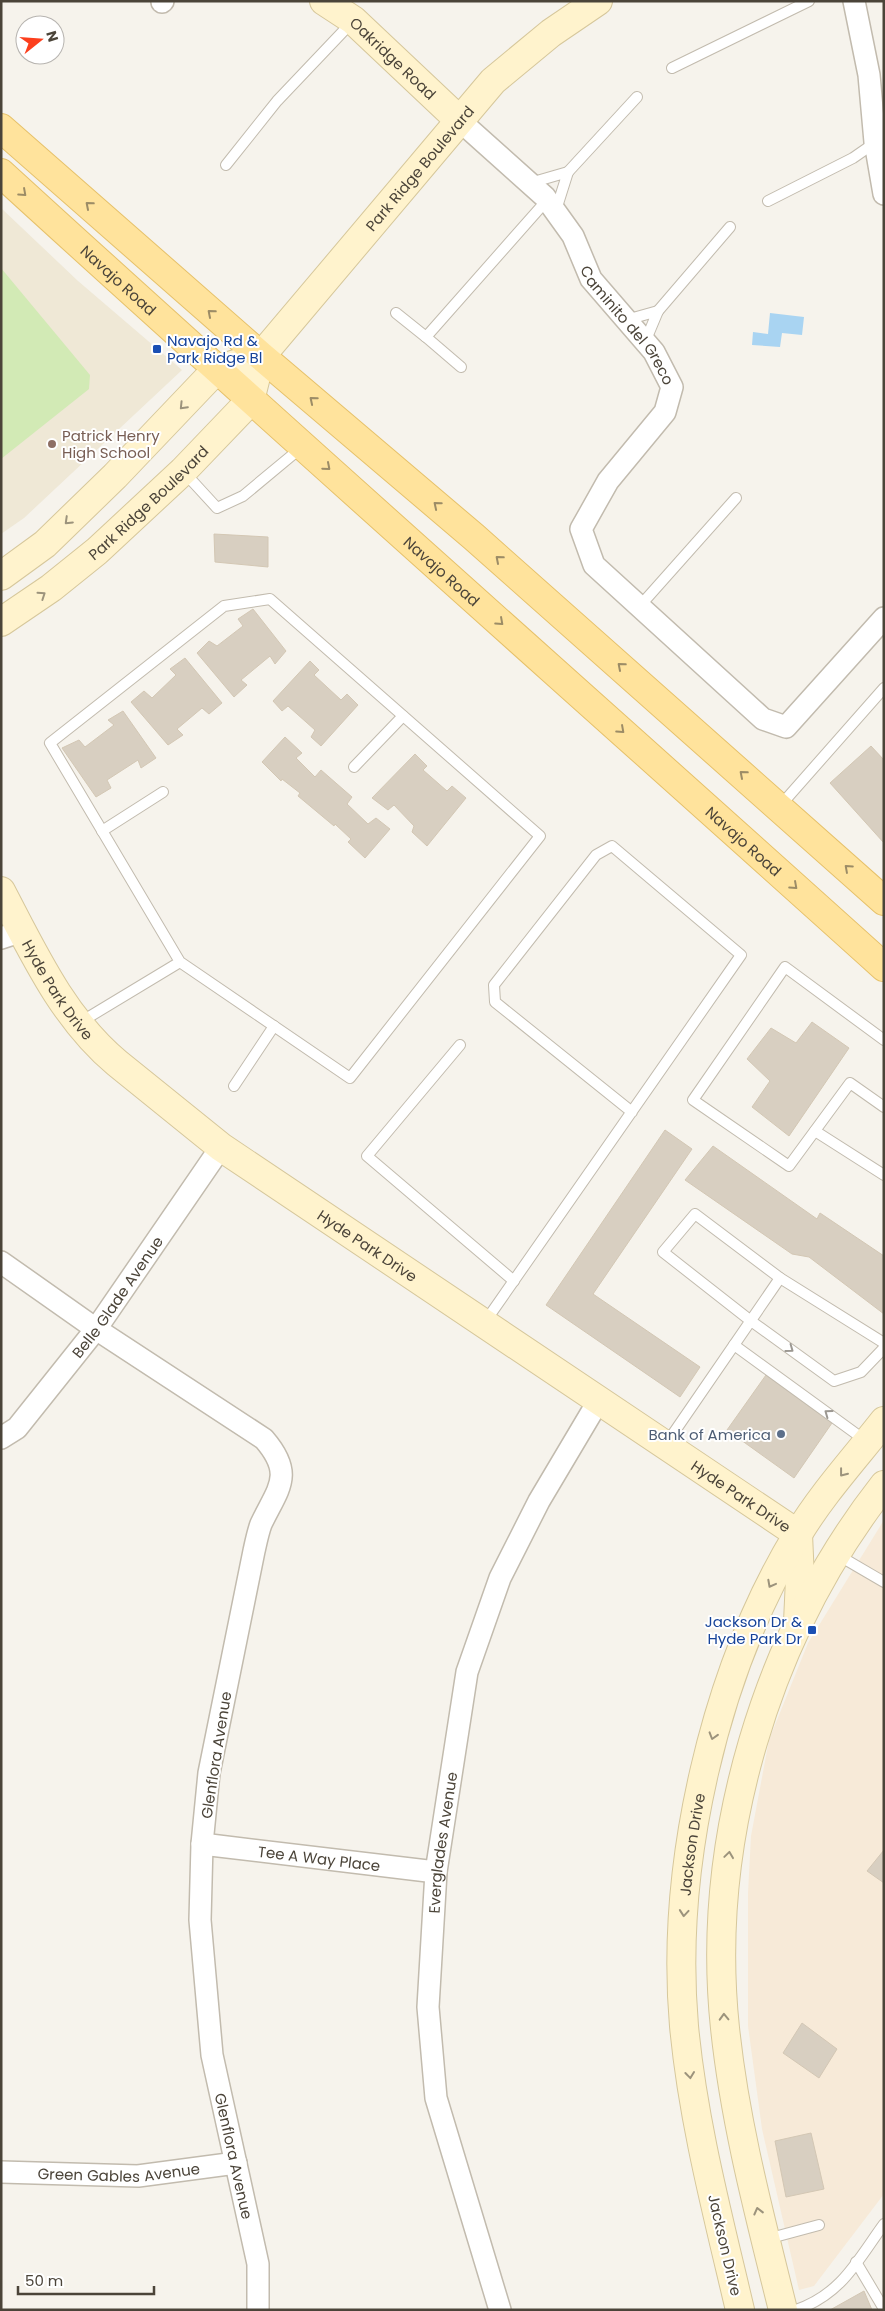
<svg xmlns="http://www.w3.org/2000/svg" width="885" height="2311" font-family="Poppins,sans-serif">
<style>
.commercial{fill:#f7ead8}
.education{fill:#efe8d6}
.green{fill:#d2eab5}
.water{fill:#a9d4f2}
.building{fill:#d8cfc1;stroke:#d3c7b4}
.lines{fill:none;stroke-linecap:round;stroke-linejoin:round}
.lane-casing{stroke:#c2bbae;stroke-width:12}
.street-casing{stroke:#c2bbae;stroke-width:24}
.secondary-casing{stroke:#d6c79b;stroke-width:30}
.primary-casing{stroke:#e6c16a;stroke-width:30}
.lane{stroke:#fff;stroke-width:10}
.street{stroke:#fff;stroke-width:21}
.secondary{stroke:#fff3cd;stroke-width:28}
.primary{stroke:#ffe39c;stroke-width:28}
.oneway{stroke:#9c8c66}
.oneway2{stroke:#9c937c}
.oneway3{stroke:#9c9892}
.transit-dot{fill:#1a4fb4;stroke:#fff;stroke-width:2}
.education-dot{fill:#8d6e63;stroke:#fff;stroke-width:2}
.service-dot{fill:#5c6f8a;stroke:#fff;stroke-width:2}
.labels{text-anchor:middle;dominant-baseline:central;stroke-width:4;stroke-linejoin:round;paint-order:stroke}
.street-label{font-size:15px;fill:#4b4439;stroke:#fff}
.transit-label{font-size:15px;fill:#164399;stroke:#fff;text-anchor:start}
.education-label{font-size:15px;fill:#785e54;stroke:#fff;text-anchor:start}
.service-label{font-size:15px;fill:#4e5e75;stroke:#fff;text-anchor:end}
</style>
<rect width="100%" height="100%" fill="#f6f3ec"/>
<!-- commercial -->
<polygon class="commercial" points="884,1520 884,2194 814,2286 799,2290 762,2129 748,2026 748,1893 751,1836 769,1740 808,1643"/>
<!-- education -->
<polygon class="education" points="1,208 78,281 182,370 24,518 1,534"/>
<!-- green -->
<polygon class="green" points="1,268 90,375 89,389 1,459"/>
<!-- water -->
<polygon class="water" points="770,313 804,317 802,335 782,333 780,347 752,345 753,332 768,334"/>
<!-- building -->
<g class="building">
<polygon points="214,534 268,537 268,567 215,562"/>
<polygon points="253,609 286,651 275,664 270,656 241,680 247,685 234,697 197,653 209,641 217,646 243,626 238,619"/>
<polygon points="185,658 222,703 209,714 202,708 177,729 183,735 168,745 131,702 144,691 152,698 176,675 170,669"/>
<polygon points="310,661 319,670 314,675 341,700 347,694 358,705 321,746 311,737 315,730 288,706 282,711 273,701"/>
<polygon points="123,711 156,758 141,768 138,760 107,780 111,788 96,797 62,748 79,740 85,747 114,725 108,720"/>
<polygon points="285,737 302,753 296,758 315,777 321,770 352,797 347,804 368,824 376,818 390,829 365,858 348,842 351,839 335,824 334,826 298,796 300,793 282,779 281,781 262,762"/>
<polygon points="871,746 884,760 884,843 830,783"/>
<polygon points="415,754 427,766 423,770 447,791 452,786 466,798 427,846 412,832 414,826 394,805 388,810 372,798"/>
<polygon points="812,1022 849,1048 789,1136 752,1107 770,1081 747,1059 771,1028 796,1043"/>
<polygon points="665,1130 692,1149 593,1294 700,1367 680,1397 546,1305"/>
<polygon points="713,1146 817,1219 820,1213 884,1256 884,1314 809,1257 792,1254 685,1180"/>
<polygon points="766,1375 832,1423 794,1478 727,1430"/>
<polygon points="884,1850 884,1883 867,1871"/>
<polygon points="802,2023 837,2049 819,2078 783,2053"/>
<polygon points="811,2133 824,2189 786,2197 775,2141"/>
<polygon points="864,2291 872,2310 830,2310"/>
</g>
<g class="lines">
<defs>
<g id="lane">
<polyline points="672,68 809,1"/>
<polyline points="226,165 277,101 353,21"/>
<polyline points="568,172 637,97"/>
<polyline points="530,183 568,172 556,210"/>
<polyline points="768,201 853,158 876,142"/>
<polyline points="658,311 730,227"/>
<polyline points="396,313 426,337 547,200"/>
<polyline points="626,320 658,311 645,342"/>
<polyline points="426,337 461,367"/>
<polyline points="183,471 217,508 243,496 302,447"/>
<polyline points="639,607 736,498"/>
<polyline points="354,767 403,716"/>
<polyline points="780,806 884,688"/>
<polyline points="102,831 163,792"/>
<polyline points="79,1023 180,962 350,1078 540,836 270,599 224,606 50,743 180,962"/>
<polyline points="884,1040 785,967 693,1100 789,1166 850,1083 884,1107"/>
<polyline points="460,1045 367,1156 514,1281"/>
<polyline points="234,1086 274,1026"/>
<polyline points="815,1131 884,1175"/>
<polyline points="780,1278 884,1343"/>
<polyline points="485,1322 741,955 612,846 596,855 494,985 495,1002 632,1112"/>
<polyline points="734,1345 866,1441"/>
<polyline points="666,1444 780,1278 695,1214 663,1252 751,1321 834,1381 861,1372 884,1348"/>
<polyline points="836,1554 884,1582"/>
<polyline points="767,2239 819,2225"/>
<polyline points="856,2262 884,2309"/>
<path d="M796 2310C842 2294 857 2261 884 2224"/>
</g>
<g id="street">
<polyline points="854,1 869,75 875,142 884,194"/>
<polyline points="162,2 163,1"/>
<path id="s1" d="M459 120 545 197 573 236 591 279 654 352 672 387 665 412 608 481 581 529 594 565 763 719 786 727 884 618"/>
<polyline points="1,938 22,931"/>
<path id="s2" d="M1 1262 96 1329 264 1439C295 1475 278 1488 261 1524 258 1532 256 1542 254 1551L209 1773 202 1844 200 1920 212 2055 258 2264V2310"/>
<path id="s3" d="M1 1438 17 1428 96 1329 221 1147"/>
<path id="s4" d="M202 1844 436 1872"/>
<path id="s5" d="M1 2172 138 2176 236 2163"/>
<path id="s6" d="M500 2310 436 2098 428 2007 436 1872 467 1672 500 1578 539 1501 599 1400"/>
</g>
<g id="secondary">
<path id="s7" d="M324 1 353 20 459 120"/>
<polyline points="1,576 45,544 115,476 216,370 261,356"/>
<path id="s8" d="M1 622 51 588 97 551 183 471 250 401 261 356 493 81 551 33 598 1"/>
<path id="s9" d="M1 891C33 952 63 1018 117 1063L221 1147 798 1534 800 1579 798 1622"/>
<path id="s10" d="M740 2310C718 2216 693 2122 684 2026 670 1866 714 1672 798 1534 822 1494 855 1458 884 1421"/>
<path d="M783 2310C760 2217 735 2124 725 2028 705 1839 767 1634 884 1485"/>
</g>
<g id="primary">
<polyline points="1,128 261,356 474,537 884,901"/>
<path id="s11" d="M1 173C293 440 590 702 884 967"/>
</g>
</defs>
<!-- lane casing -->
<use href="#lane" class="lane-casing"/>
<!-- street casing -->
<use href="#street" class="street-casing"/>
<!-- secondary casing -->
<use href="#secondary" class="secondary-casing"/>
<!-- primary casing -->
<use href="#primary" class="primary-casing"/>
<!-- lane -->
<use href="#lane" class="lane"/>
<!-- street -->
<use href="#street" class="street"/>
<!-- secondary -->
<use href="#secondary" class="secondary"/>
<!-- primary -->
<use href="#primary" class="primary"/>
</g>
<!-- one-way arrows -->
<defs><path id="oneway-chevron" d="M-2-3.5L2.5 0L-2 3.5" fill="none" stroke-width="1.6" stroke-linecap="round" stroke-linejoin="round" transform="scale(1.25)"/></defs>
<g class="oneway">
<use href="#oneway-chevron" transform="translate(23 193) rotate(42)"/>
<use href="#oneway-chevron" transform="translate(89 205) rotate(-139)"/>
<use href="#oneway-chevron" transform="translate(211 313) rotate(-139)"/>
<use href="#oneway-chevron" transform="translate(313 400) rotate(-140)"/>
<use href="#oneway-chevron" transform="translate(327 467) rotate(41)"/>
<use href="#oneway-chevron" transform="translate(437 505) rotate(-140)"/>
<use href="#oneway-chevron" transform="translate(499 559) rotate(-139)"/>
<use href="#oneway-chevron" transform="translate(500 622) rotate(42)"/>
<use href="#oneway-chevron" transform="translate(621 666) rotate(-139)"/>
<use href="#oneway-chevron" transform="translate(621 730) rotate(42)"/>
<use href="#oneway-chevron" transform="translate(743 774) rotate(-139)"/>
<use href="#oneway-chevron" transform="translate(848 868) rotate(-138)"/>
<use href="#oneway-chevron" transform="translate(794 886) rotate(42)"/>
</g>
<g class="oneway2">
<use href="#oneway-chevron" transform="translate(183 406) rotate(134)"/>
<use href="#oneway-chevron" transform="translate(68 521) rotate(136)"/>
<use href="#oneway-chevron" transform="translate(42 595) rotate(-34)"/>
<use href="#oneway-chevron" transform="translate(843 1473) rotate(128)"/>
<use href="#oneway-chevron" transform="translate(771 1584) rotate(118)"/>
<use href="#oneway-chevron" transform="translate(713 1736) rotate(107)"/>
<use href="#oneway-chevron" transform="translate(729 1855) rotate(-82)"/>
<use href="#oneway-chevron" transform="translate(684 1913) rotate(95)"/>
<use href="#oneway-chevron" transform="translate(724 2017) rotate(-92)"/>
<use href="#oneway-chevron" transform="translate(690 2075) rotate(83)"/>
<use href="#oneway-chevron" transform="translate(758 2211) rotate(-104)"/>
</g>
<g class="oneway3">
<use href="#oneway-chevron" transform="translate(790 1349) rotate(36)"/>
<use href="#oneway-chevron" transform="translate(828 1413) rotate(-144)"/>
</g>
<!-- markers -->
<g class="transit-dot">
<rect x="152" y="344" width="10" height="10" rx="2.5"/>
<rect x="807" y="1625" width="10" height="10" rx="2.5"/>
</g>
<circle class="education-dot" cx="52" cy="444" r="5"/>
<circle class="service-dot" cx="781" cy="1434" r="5"/>
<g class="labels">
<!-- street labels -->
<g class="street-label">
<text stroke="none"><textPath href="#s7" startOffset="90">Oakridge Road</textPath></text>
<text stroke="none"><textPath href="#s8" startOffset="626">Park Ridge Boulevard</textPath></text>
<text stroke="none"><textPath href="#s11" startOffset="159">Navajo Road</textPath></text>
<text stroke="none"><textPath href="#s1" startOffset="269">Caminito del Greco</textPath></text>
<text stroke="none"><textPath href="#s8" startOffset="190">Park Ridge Boulevard</textPath></text>
<text stroke="none"><textPath href="#s11" startOffset="594">Navajo Road</textPath></text>
<text stroke="none"><textPath href="#s11" startOffset="999">Navajo Road</textPath></text>
<text stroke="none"><textPath href="#s9" startOffset="114">Hyde Park Drive</textPath></text>
<text stroke="none"><textPath href="#s9" startOffset="519">Hyde Park Drive</textPath></text>
<text stroke="none"><textPath href="#s3" startOffset="184">Belle Glade Avenue</textPath></text>
<text stroke="none"><textPath href="#s9" startOffset="969">Hyde Park Drive</textPath></text>
<text transform="translate(216 1755) rotate(-81)">Glenflora Avenue</text>
<text stroke="none"><textPath href="#s6" startOffset="478">Everglades Avenue</textPath></text>
<text stroke="none"><textPath href="#s10" startOffset="472">Jackson Drive</textPath></text>
<text stroke="none"><textPath href="#s4" startOffset="118">Tee A Way Place</textPath></text>
<text stroke="none"><textPath href="#s2" startOffset="1052">Glenflora Avenue</textPath></text>
<text stroke="none"><textPath href="#s5" startOffset="118">Green Gables Avenue</textPath></text>
<text transform="translate(725 2245) rotate(77)">Jackson Drive</text>
</g>
<!-- transit labels -->
<g class="transit-label">
<text x="167" y="340">Navajo Rd &amp;<tspan x="167" dy="17">Park Ridge Bl</tspan></text>
<text x="802" y="1621" text-anchor="end">Jackson Dr &amp;<tspan x="802" dy="17">Hyde Park Dr</tspan></text>
</g>
<!-- education labels -->
<g class="education-label">
<text x="62" y="435">Patrick Henry<tspan x="62" dy="17">High School</tspan></text>
</g>
<!-- service labels -->
<g class="service-label">
<text x="771" y="1434">Bank of America</text>
</g>
</g>
<!-- border -->
<rect width="885" height="2311" fill="none" stroke="#4b4439" stroke-width="5"/>
<!-- north arrow -->
<g transform="translate(40 40) rotate(73)"><circle r="24" fill="#ffffff" stroke="#b7b4b0"/>
<path d="M0-4L9 19L0 12L-9 19Z" fill="#fc3f1d"/>
<text y="-8" font-size="14" font-weight="bold" text-anchor="middle" fill="#4b4439">N</text>
</g>
<!-- scale -->
<path d="M18 2286v8h136v-8" fill="none" stroke="#4b4439" stroke-width="2.5"/>
<text x="25" y="2286" font-size="15" fill="#4b4439" stroke="#ffffff" stroke-width="4" paint-order="stroke">50 m</text>
</svg>
